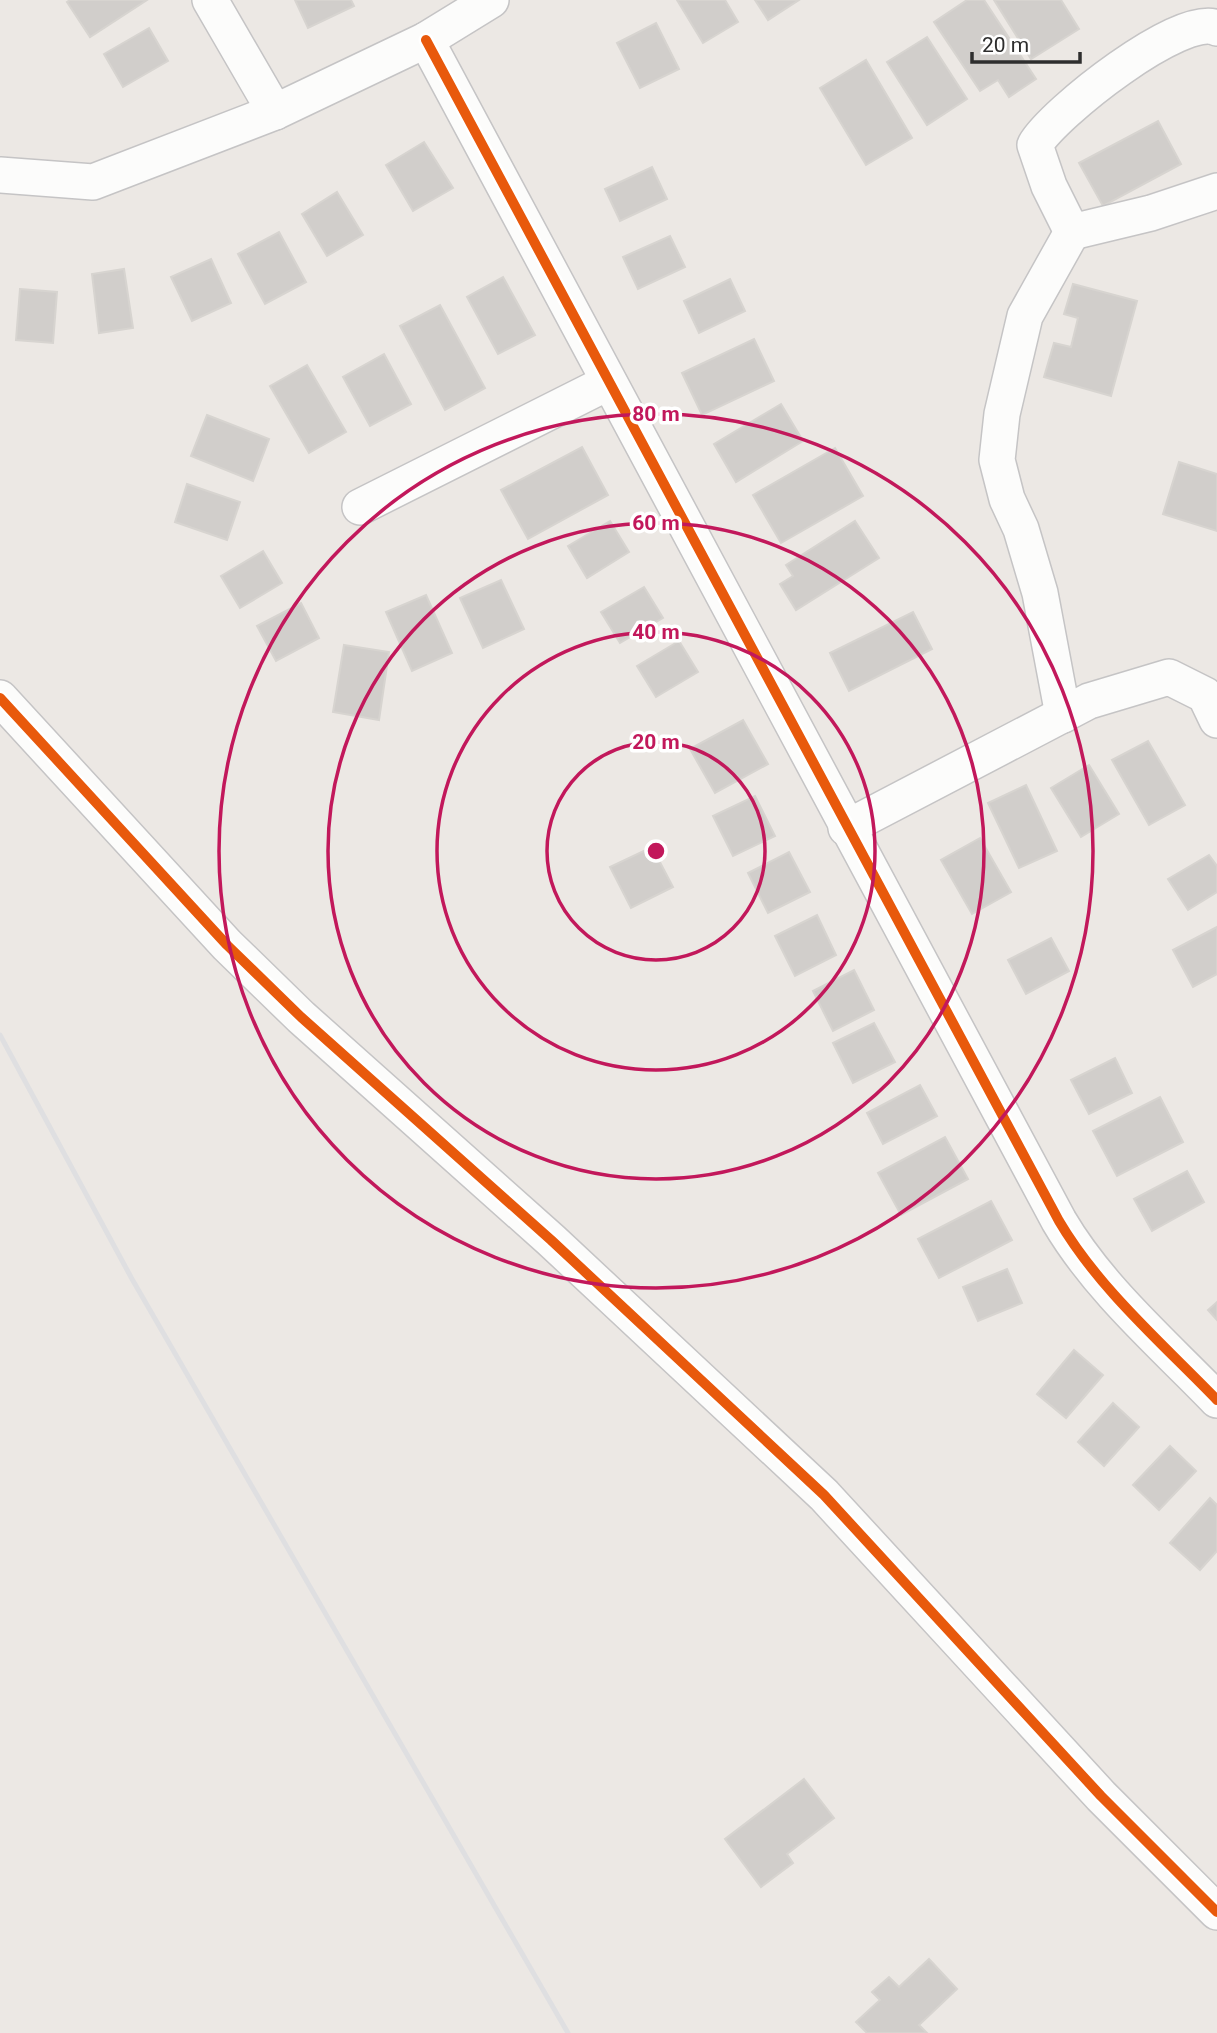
<svg xmlns="http://www.w3.org/2000/svg" width="1217" height="2033" font-family="Roboto,sans-serif">
<style>
.building{fill:#d1cecb;stroke:#d7d4d0;stroke-width:2}
.lines{fill:none;stroke-linecap:round;stroke-linejoin:round}
.minor-casing{stroke:#c5c4c5;stroke-width:38}
.minor{stroke:#fcfcfb;stroke-width:35}
.rail{stroke:#dfdfe1;stroke-width:5}
.cycleway-casing{stroke:#fff;stroke-width:15}
.cycleway{stroke:#e8590c;stroke-width:10}
.ring{fill:none;stroke:#c2185b;stroke-width:3.5}
.centre{fill:#c2185b;stroke:#fff;stroke-width:3.5}
.ring-label{font-size:21px;text-anchor:middle;font-weight:bold;fill:#c2185b;stroke:#fff;stroke-width:7;stroke-linejoin:round;paint-order:stroke}
</style>
<rect width="100%" height="100%" fill="#ece8e4"/>
<!-- building -->
<g class="building">
<polygon points="70,0 147,0 90,37 67,2"/>
<polygon points="295,0 351,0 354,6 308,28"/>
<polygon points="677,0 725,0 738,22 703,43"/>
<polygon points="755,0 799,0 768,20"/>
<polygon points="967,0 984,0 1036,79 1009,97 998,80 980,91 934,22"/>
<polygon points="994,0 1061,0 1079,29 1031,59"/>
<polygon points="656,23 679,69 640,88 617,43"/>
<polygon points="149,28 168,61 123,87 104,54"/>
<polygon points="927,37 967,99 927,125 887,62"/>
<polygon points="866,60 912,138 866,165 820,88"/>
<polygon points="1158,121 1181,164 1103,206 1079,163"/>
<polygon points="424,142 453,188 413,211 386,165"/>
<polygon points="652,167 667,199 620,221 605,189"/>
<polygon points="337,192 363,235 327,256 302,214"/>
<polygon points="279,232 306,282 265,304 238,254"/>
<polygon points="670,236 685,267 638,289 623,257"/>
<polygon points="211,259 231,303 192,321 171,277"/>
<polygon points="124,269 133,328 99,333 92,274"/>
<polygon points="503,277 535,335 498,354 467,297"/>
<polygon points="730,279 745,311 699,333 684,301"/>
<polygon points="1073,284 1137,301 1111,396 1044,377 1054,343 1071,347 1078,318 1064,314"/>
<polygon points="20,289 57,292 53,343 16,340"/>
<polygon points="440,305 485,388 445,410 400,326"/>
<polygon points="754,339 774,381 702,415 682,373"/>
<polygon points="384,354 411,404 370,426 343,377"/>
<polygon points="307,365 346,432 309,453 270,386"/>
<polygon points="781,404 803,441 736,482 714,444"/>
<polygon points="207,415 269,439 253,481 191,456"/>
<polygon points="582,447 608,495 528,539 501,490"/>
<polygon points="835,448 863,496 781,543 753,495"/>
<polygon points="1179,462 1217,474 1217,531 1163,514"/>
<polygon points="187,484 240,502 227,540 175,522"/>
<polygon points="610,521 629,552 587,578 568,546"/>
<polygon points="855,521 879,558 796,610 780,584 793,576 786,565"/>
<polygon points="263,551 282,583 240,608 221,576"/>
<polygon points="501,580 524,629 483,648 460,598"/>
<polygon points="644,587 663,618 620,643 601,612"/>
<polygon points="426,595 452,653 412,671 386,612"/>
<polygon points="301,603 319,638 276,661 257,626"/>
<polygon points="913,612 932,649 849,691 830,653"/>
<polygon points="679,641 698,672 656,697 637,666"/>
<polygon points="344,645 389,652 379,720 333,712"/>
<polygon points="743,720 768,764 715,793 690,749"/>
<polygon points="1148,741 1185,805 1149,825 1112,760"/>
<polygon points="1089,765 1119,814 1081,837 1051,788"/>
<polygon points="1026,785 1057,851 1019,868 988,803"/>
<polygon points="755,796 775,836 733,856 713,816"/>
<polygon points="980,838 1011,892 972,914 941,860"/>
<polygon points="652,847 673,887 631,908 610,867"/>
<polygon points="789,852 810,892 768,913 748,873"/>
<polygon points="1209,855 1217,866 1217,892 1188,910 1168,879"/>
<polygon points="817,915 836,955 795,976 775,936"/>
<polygon points="1217,927 1217,974 1193,987 1173,950"/>
<polygon points="1051,938 1069,971 1026,994 1008,960"/>
<polygon points="854,970 874,1010 833,1031 813,991"/>
<polygon points="874,1023 895,1062 853,1083 833,1043"/>
<polygon points="1115,1058 1132,1093 1089,1114 1071,1080"/>
<polygon points="920,1085 937,1116 883,1144 867,1113"/>
<polygon points="1160,1097 1183,1142 1117,1176 1093,1131"/>
<polygon points="945,1137 968,1179 901,1215 878,1173"/>
<polygon points="1187,1171 1204,1202 1152,1231 1134,1199"/>
<polygon points="991,1201 1012,1240 939,1278 918,1239"/>
<polygon points="1007,1269 1022,1303 978,1321 963,1287"/>
<polygon points="1217,1302 1217,1320 1208,1310"/>
<polygon points="1074,1350 1103,1375 1066,1418 1037,1394"/>
<polygon points="1113,1403 1139,1427 1104,1466 1078,1442"/>
<polygon points="1170,1446 1196,1471 1159,1510 1133,1485"/>
<polygon points="1210,1498 1217,1505 1217,1551 1200,1570 1170,1543"/>
<polygon points="804,1779 834,1818 787,1854 793,1863 761,1887 725,1839"/>
<polygon points="929,1959 957,1989 919,2025 927,2033 867,2033 856,2022 880,2000 872,1992 889,1977 899,1987"/>
</g>
<g class="lines">
<defs>
<g id="minor">
<polyline points="210,0 275,112"/>
<path d="M1217 28C1183 11 1053 113 1035 145L1049 186 1072 232 1151 213 1217 191"/>
<path d="M426 40 1059 1221C1099 1289 1163 1344 1217 1400"/>
<polyline points="0,175 93,182 275,112 426,40 491,0"/>
<polyline points="360,507 607,383"/>
<polyline points="0,698 227,945 301,1017 551,1240 824,1495 1101,1796 1217,1912"/>
<polyline points="1063,715 1040,593 1021,529 1007,499 997,460 1002,414 1025,316 1072,232"/>
<polyline points="846,828 1089,701 1169,677 1205,695 1217,720"/>
</g>
</defs>
<!-- minor casing -->
<use href="#minor" class="minor-casing"/>
<!-- minor -->
<use href="#minor" class="minor"/>
<!-- rail -->
<polyline class="rail" points="0,1035 132,1279 568,2033"/>
<defs>
<g id="cycleway">
<path d="M426 40 1059 1221C1099 1289 1163 1344 1217 1400"/>
<polyline points="0,698 227,945 301,1017 551,1240 824,1495 1101,1796 1217,1912"/>
</g>
</defs>
<!-- cycleway casing -->
<use href="#cycleway" class="cycleway-casing"/>
<!-- cycleway -->
<use href="#cycleway" class="cycleway"/>
</g>
<!-- distance rings -->
<g class="ring">
<circle cx="656" cy="851" r="109"/>
<circle cx="656" cy="851" r="219"/>
<circle cx="656" cy="851" r="328"/>
<circle cx="656" cy="851" r="437"/>
</g>
<circle cx="656" cy="851" r="10" class="centre"/>
<g class="ring-label">
<text x="656" y="421">80 m</text>
<text x="656" y="530">60 m</text>
<text x="656" y="639">40 m</text>
<text x="656" y="749">20 m</text>
</g>
<!-- scale -->
<path d="M972 52v10h108v-10" fill="none" stroke="#2e2e2e" stroke-width="3.5"/>
<text x="982" y="52" font-size="21" fill="#2e2e2e" stroke="#ffffff" stroke-width="5" paint-order="stroke">20 m</text>
</svg>
